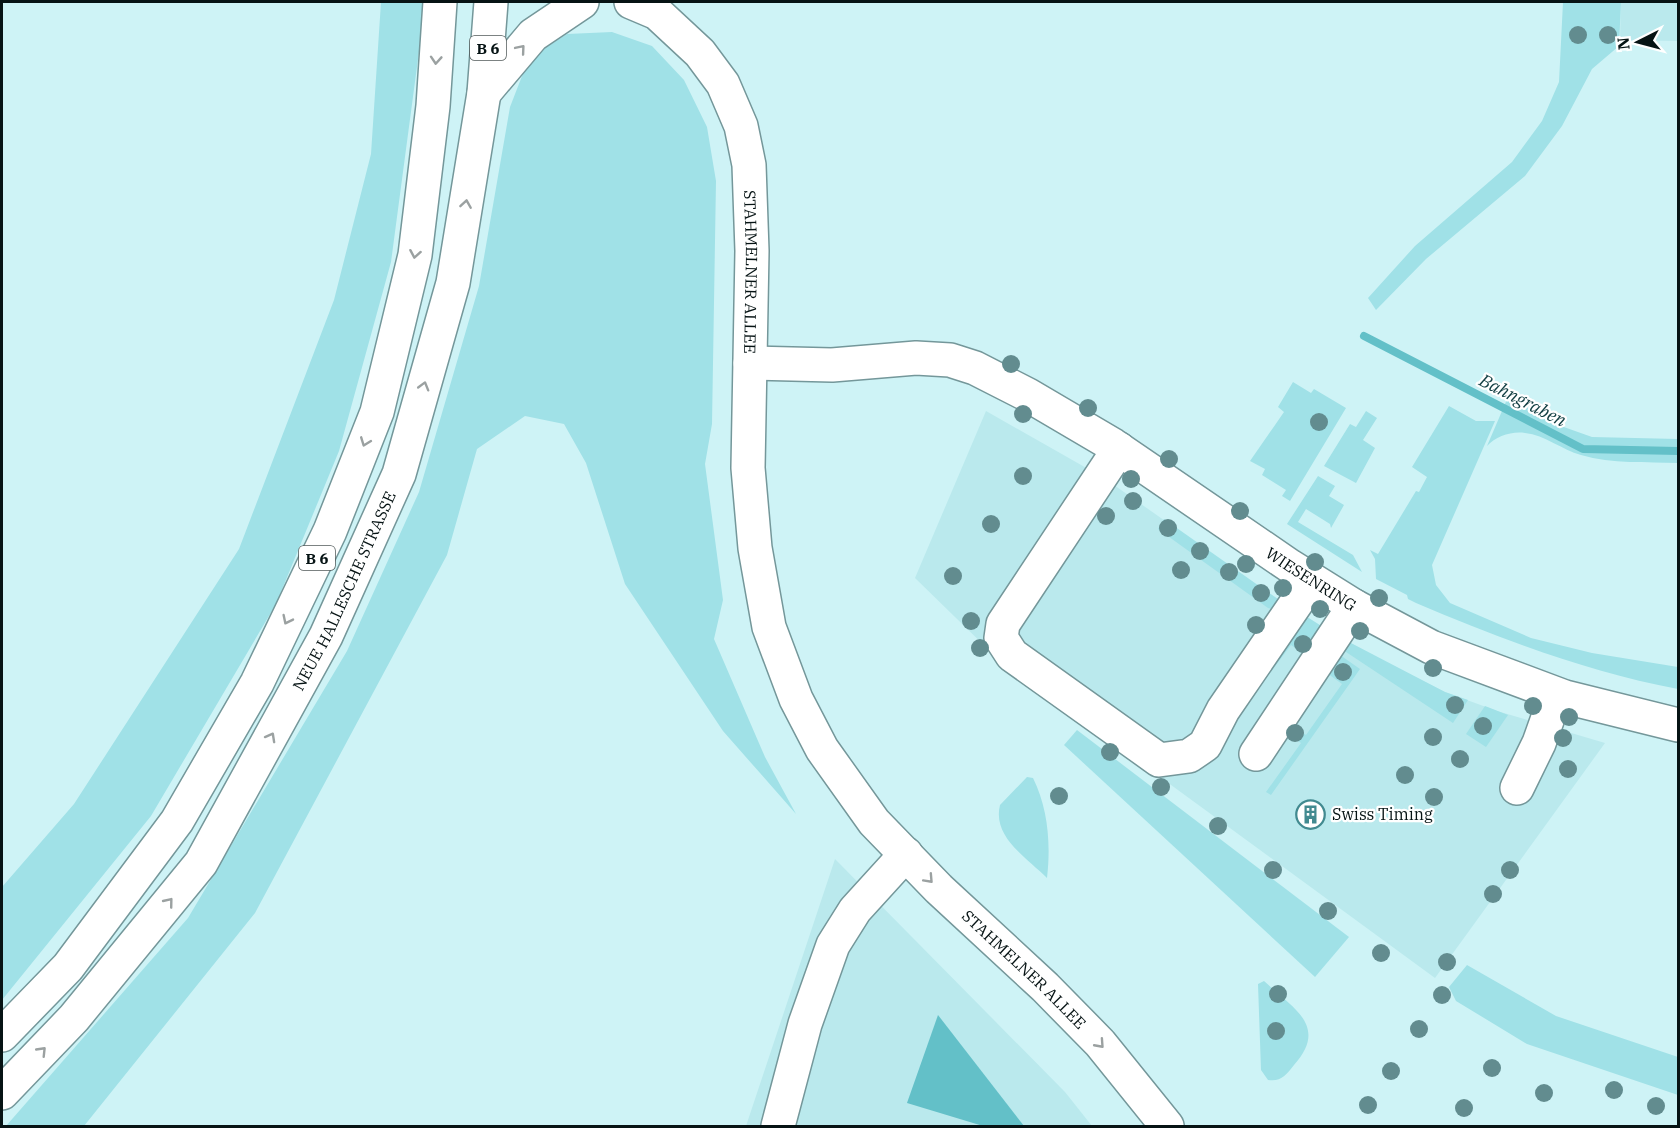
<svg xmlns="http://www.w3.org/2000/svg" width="1680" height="1128" font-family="'IBM Plex Serif',serif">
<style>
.built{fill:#bae9ed}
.green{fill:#a0e1e7}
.water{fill:#63c0c8}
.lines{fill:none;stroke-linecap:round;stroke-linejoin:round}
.stream{stroke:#63c0c8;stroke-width:8}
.minor-casing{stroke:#74979a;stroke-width:36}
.major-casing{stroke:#74979a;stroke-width:36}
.minor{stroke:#fff;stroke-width:33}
.major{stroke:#fff;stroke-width:33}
.tree{fill:#628c8f}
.oneway{stroke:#9ba1a1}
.labels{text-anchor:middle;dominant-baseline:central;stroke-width:4.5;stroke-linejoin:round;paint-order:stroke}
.shield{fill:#fff;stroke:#515a5a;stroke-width:1.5}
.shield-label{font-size:15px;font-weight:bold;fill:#061314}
.street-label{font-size:16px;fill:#061314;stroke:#fff}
.poi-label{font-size:16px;fill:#061314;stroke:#fff;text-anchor:start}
.water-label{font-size:18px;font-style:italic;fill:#144044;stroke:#fff}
</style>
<rect width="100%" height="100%" fill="#cef3f6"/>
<!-- built -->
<g class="built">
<polygon points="1621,2 1678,2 1678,41 1620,40"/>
<polygon points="986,411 1104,478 1262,589 1334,634 1385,662 1445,692 1497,711 1605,743 1435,978 996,657 915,578"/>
<polygon points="835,859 1065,1092 1092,1126 746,1126"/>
</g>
<!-- green -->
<g class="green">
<polygon points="381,2 423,2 422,29 391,262 339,451 276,604 151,816 2,1000 2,887 74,804 239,549 334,300 371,154"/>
<polygon points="1563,2 1621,2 1619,46 1592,69 1562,126 1525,176 1426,259 1376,310 1368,298 1415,246 1512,162 1542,121 1559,82"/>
<polygon points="612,32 652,46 684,80 707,127 716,181 712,424 705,464 723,600 714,639 765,757 796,814 723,731 625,584 586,463 564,424 525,416 477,449 447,555 255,913 84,1126 6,1126 188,918 347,651 419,492 479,286 510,107 529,58 567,34"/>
<polygon points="1293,382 1311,393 1314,389 1346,408 1290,501 1282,496 1286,490 1262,475 1265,469 1250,461 1284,412 1278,407"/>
<path d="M1508 397 1561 426 1592 437 1678 439V463C1647 462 1612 464 1581 455 1562 450 1545 435 1525 433 1512 431 1496 436 1487 446Z"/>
<path d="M1449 406 1476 421H1495L1432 565 1436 585 1450 603 1531 638 1592 653 1678 667V689C1588 672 1501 639 1416 603L1408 599 1407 595 1376 579 1375 559 1370 550 1378 554 1416 491 1419 492 1427 477 1412 467Z"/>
<polygon points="1366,411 1377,418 1363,440 1375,448 1356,483 1324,466 1350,424 1356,427"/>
<polygon points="1318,476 1335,486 1329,496 1344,505 1331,528 1330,524 1306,509 1298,522 1353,555 1362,572 1287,524"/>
<polygon points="1164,519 1282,602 1277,610 1268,608 1158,529"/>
<polygon points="1304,615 1326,629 1307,656 1291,645 1270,673 1264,669"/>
<polygon points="1349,642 1445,692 1468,700 1453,723 1343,650"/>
<polygon points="1340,655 1360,669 1271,795 1266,792 1301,743 1285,731 1290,724 1306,735 1342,684 1327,673"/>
<polygon points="1485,706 1508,715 1486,747 1466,734"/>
<polygon points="1077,730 1349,937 1315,977 1064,745"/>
<path d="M1027 777 1033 778C1048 808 1051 844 1047 878 1027 858 992 837 1000 805Z"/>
<polygon points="1467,965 1556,1016 1678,1057 1678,1095 1527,1044 1456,1001 1449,987"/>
<path d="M1264 981C1293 1008 1329 1026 1294 1065 1286 1075 1281 1082 1268 1080L1261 1070 1258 984Z"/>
</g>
<!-- water -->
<polygon class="water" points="938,1015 1024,1126 983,1126 907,1103"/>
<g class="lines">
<!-- stream -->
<polyline class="stream" points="1364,336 1583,449 1678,451"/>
<defs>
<g id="minor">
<path id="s1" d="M631 2 657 13 700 53 723 84 741 126 749 165 752 251 748 468 755 548 769 627 796 699 822 749 874 822 939 889 1045 987 1100 1043 1167 1126"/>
<polyline points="484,93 533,35 582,2"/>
<path id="s2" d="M750 363 832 365 916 358 950 360 975 368 1028 395 1113 445 1290 566 1354 606 1431 647 1565 697 1678 725"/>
<polyline points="1119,449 1003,624 1001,638 1012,655 1159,760 1189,756 1205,745 1223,710 1312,580"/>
<polyline points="1256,754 1354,606"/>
<polyline points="1517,788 1539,743 1556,695"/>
<polyline points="778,1126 805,1024 833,945 855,910 906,854"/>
</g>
<g id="major">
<polyline points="2,1035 68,967 177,821 257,683 330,531 377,412 415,255 433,106 440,2"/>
<path id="s3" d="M2 1093 74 1018 201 863 326 636 399 474 453 283 484 93 491 2"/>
</g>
</defs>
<!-- minor casing -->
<use href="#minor" class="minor-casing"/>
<!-- major casing -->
<use href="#major" class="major-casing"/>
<!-- minor -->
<use href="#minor" class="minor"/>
<!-- major -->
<use href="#major" class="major"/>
</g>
<!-- trees -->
<g class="tree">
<circle cx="1578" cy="35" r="9"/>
<circle cx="1608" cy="35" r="9"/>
<circle cx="1011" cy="364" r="9"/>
<circle cx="1088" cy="408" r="9"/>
<circle cx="1023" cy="414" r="9"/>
<circle cx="1319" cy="422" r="9"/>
<circle cx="1169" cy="459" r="9"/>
<circle cx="1023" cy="476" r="9"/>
<circle cx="1131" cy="479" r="9"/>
<circle cx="1133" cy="501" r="9"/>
<circle cx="1240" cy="511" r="9"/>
<circle cx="1106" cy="516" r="9"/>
<circle cx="991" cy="524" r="9"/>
<circle cx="1168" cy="528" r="9"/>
<circle cx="1200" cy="551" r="9"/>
<circle cx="1315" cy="562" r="9"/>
<circle cx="1246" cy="564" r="9"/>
<circle cx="1181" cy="570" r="9"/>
<circle cx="1229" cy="572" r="9"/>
<circle cx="953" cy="576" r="9"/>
<circle cx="1283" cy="588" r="9"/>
<circle cx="1261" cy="593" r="9"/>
<circle cx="1379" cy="598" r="9"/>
<circle cx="1320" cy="609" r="9"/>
<circle cx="971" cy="621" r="9"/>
<circle cx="1256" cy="625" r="9"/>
<circle cx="1360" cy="631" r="9"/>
<circle cx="1303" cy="644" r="9"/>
<circle cx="980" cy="648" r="9"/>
<circle cx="1433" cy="668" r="9"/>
<circle cx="1343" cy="672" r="9"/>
<circle cx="1455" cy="705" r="9"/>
<circle cx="1533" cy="706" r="9"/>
<circle cx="1569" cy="717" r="9"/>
<circle cx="1483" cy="726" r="9"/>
<circle cx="1295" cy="733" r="9"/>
<circle cx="1433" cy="737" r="9"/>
<circle cx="1563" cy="738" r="9"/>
<circle cx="1110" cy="752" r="9"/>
<circle cx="1460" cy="759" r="9"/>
<circle cx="1568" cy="769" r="9"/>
<circle cx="1405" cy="775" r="9"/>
<circle cx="1161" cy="787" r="9"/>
<circle cx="1059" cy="796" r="9"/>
<circle cx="1434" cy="797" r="9"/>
<circle cx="1218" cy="826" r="9"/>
<circle cx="1273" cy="870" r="9"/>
<circle cx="1510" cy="870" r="9"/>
<circle cx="1493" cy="894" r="9"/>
<circle cx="1328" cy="911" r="9"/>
<circle cx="1381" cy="953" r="9"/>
<circle cx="1447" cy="962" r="9"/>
<circle cx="1278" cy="994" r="9"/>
<circle cx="1442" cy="995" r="9"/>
<circle cx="1419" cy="1029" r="9"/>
<circle cx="1276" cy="1031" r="9"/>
<circle cx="1492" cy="1068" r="9"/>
<circle cx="1391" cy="1071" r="9"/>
<circle cx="1614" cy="1090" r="9"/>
<circle cx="1544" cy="1093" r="9"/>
<circle cx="1368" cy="1105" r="9"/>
<circle cx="1656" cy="1106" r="9"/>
<circle cx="1464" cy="1108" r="9"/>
</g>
<!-- one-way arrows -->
<defs><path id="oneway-chevron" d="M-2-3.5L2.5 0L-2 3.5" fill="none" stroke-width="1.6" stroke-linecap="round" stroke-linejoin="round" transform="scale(1.5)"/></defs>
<g class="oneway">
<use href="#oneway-chevron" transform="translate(521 49) rotate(-50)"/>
<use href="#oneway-chevron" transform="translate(436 60) rotate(94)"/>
<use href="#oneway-chevron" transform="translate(466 204) rotate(-81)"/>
<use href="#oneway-chevron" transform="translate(415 254) rotate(100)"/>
<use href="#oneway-chevron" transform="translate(424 386) rotate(-74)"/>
<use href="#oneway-chevron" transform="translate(365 442) rotate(111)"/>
<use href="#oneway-chevron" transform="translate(287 620) rotate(116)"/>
<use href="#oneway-chevron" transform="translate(271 737) rotate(-61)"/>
<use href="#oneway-chevron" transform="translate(929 879) rotate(47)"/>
<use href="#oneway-chevron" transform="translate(169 902) rotate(-51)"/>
<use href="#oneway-chevron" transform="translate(1100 1044) rotate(48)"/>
<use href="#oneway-chevron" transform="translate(42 1051) rotate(-46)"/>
</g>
<!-- icons -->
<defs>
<symbol id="building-ring" viewBox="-11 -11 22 22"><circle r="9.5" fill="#fff" stroke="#428a90" stroke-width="1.5"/><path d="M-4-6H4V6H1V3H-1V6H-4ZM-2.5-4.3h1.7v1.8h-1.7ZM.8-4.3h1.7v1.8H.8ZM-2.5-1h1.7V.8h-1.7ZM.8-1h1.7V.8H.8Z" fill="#428a90"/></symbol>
</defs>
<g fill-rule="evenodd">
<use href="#building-ring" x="1294" y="798" width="33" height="33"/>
</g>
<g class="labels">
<!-- shield labels -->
<g class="shield">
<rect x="470" y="36" width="36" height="24" rx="4.5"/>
<rect x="299" y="546" width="36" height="24" rx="4.5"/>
</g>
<g class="shield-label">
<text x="488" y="48">B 6</text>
<text x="317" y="558">B 6</text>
</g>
<!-- street labels -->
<g class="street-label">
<text stroke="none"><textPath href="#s1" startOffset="318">STAHMELNER ALLEE</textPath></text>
<text stroke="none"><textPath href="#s2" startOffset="624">WIESENRING</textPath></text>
<text stroke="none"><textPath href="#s3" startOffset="612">NEUE HALLESCHE STRASSE</textPath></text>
<text stroke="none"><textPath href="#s1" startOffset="1108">STAHMELNER ALLEE</textPath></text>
</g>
<!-- poi labels -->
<g class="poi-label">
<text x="1332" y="814">Swiss Timing</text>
</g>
<!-- water labels -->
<g class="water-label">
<text transform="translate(1523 400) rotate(27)">Bahngraben</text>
</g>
</g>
<!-- border -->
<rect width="1680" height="1128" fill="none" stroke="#061314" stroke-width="6"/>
<!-- north arrow -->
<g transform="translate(1638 42) rotate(264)" stroke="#ffffff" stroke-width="4.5" paint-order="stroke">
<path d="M0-4.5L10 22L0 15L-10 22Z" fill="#061314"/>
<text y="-9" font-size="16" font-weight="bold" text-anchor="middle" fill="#061314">N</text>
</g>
</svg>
